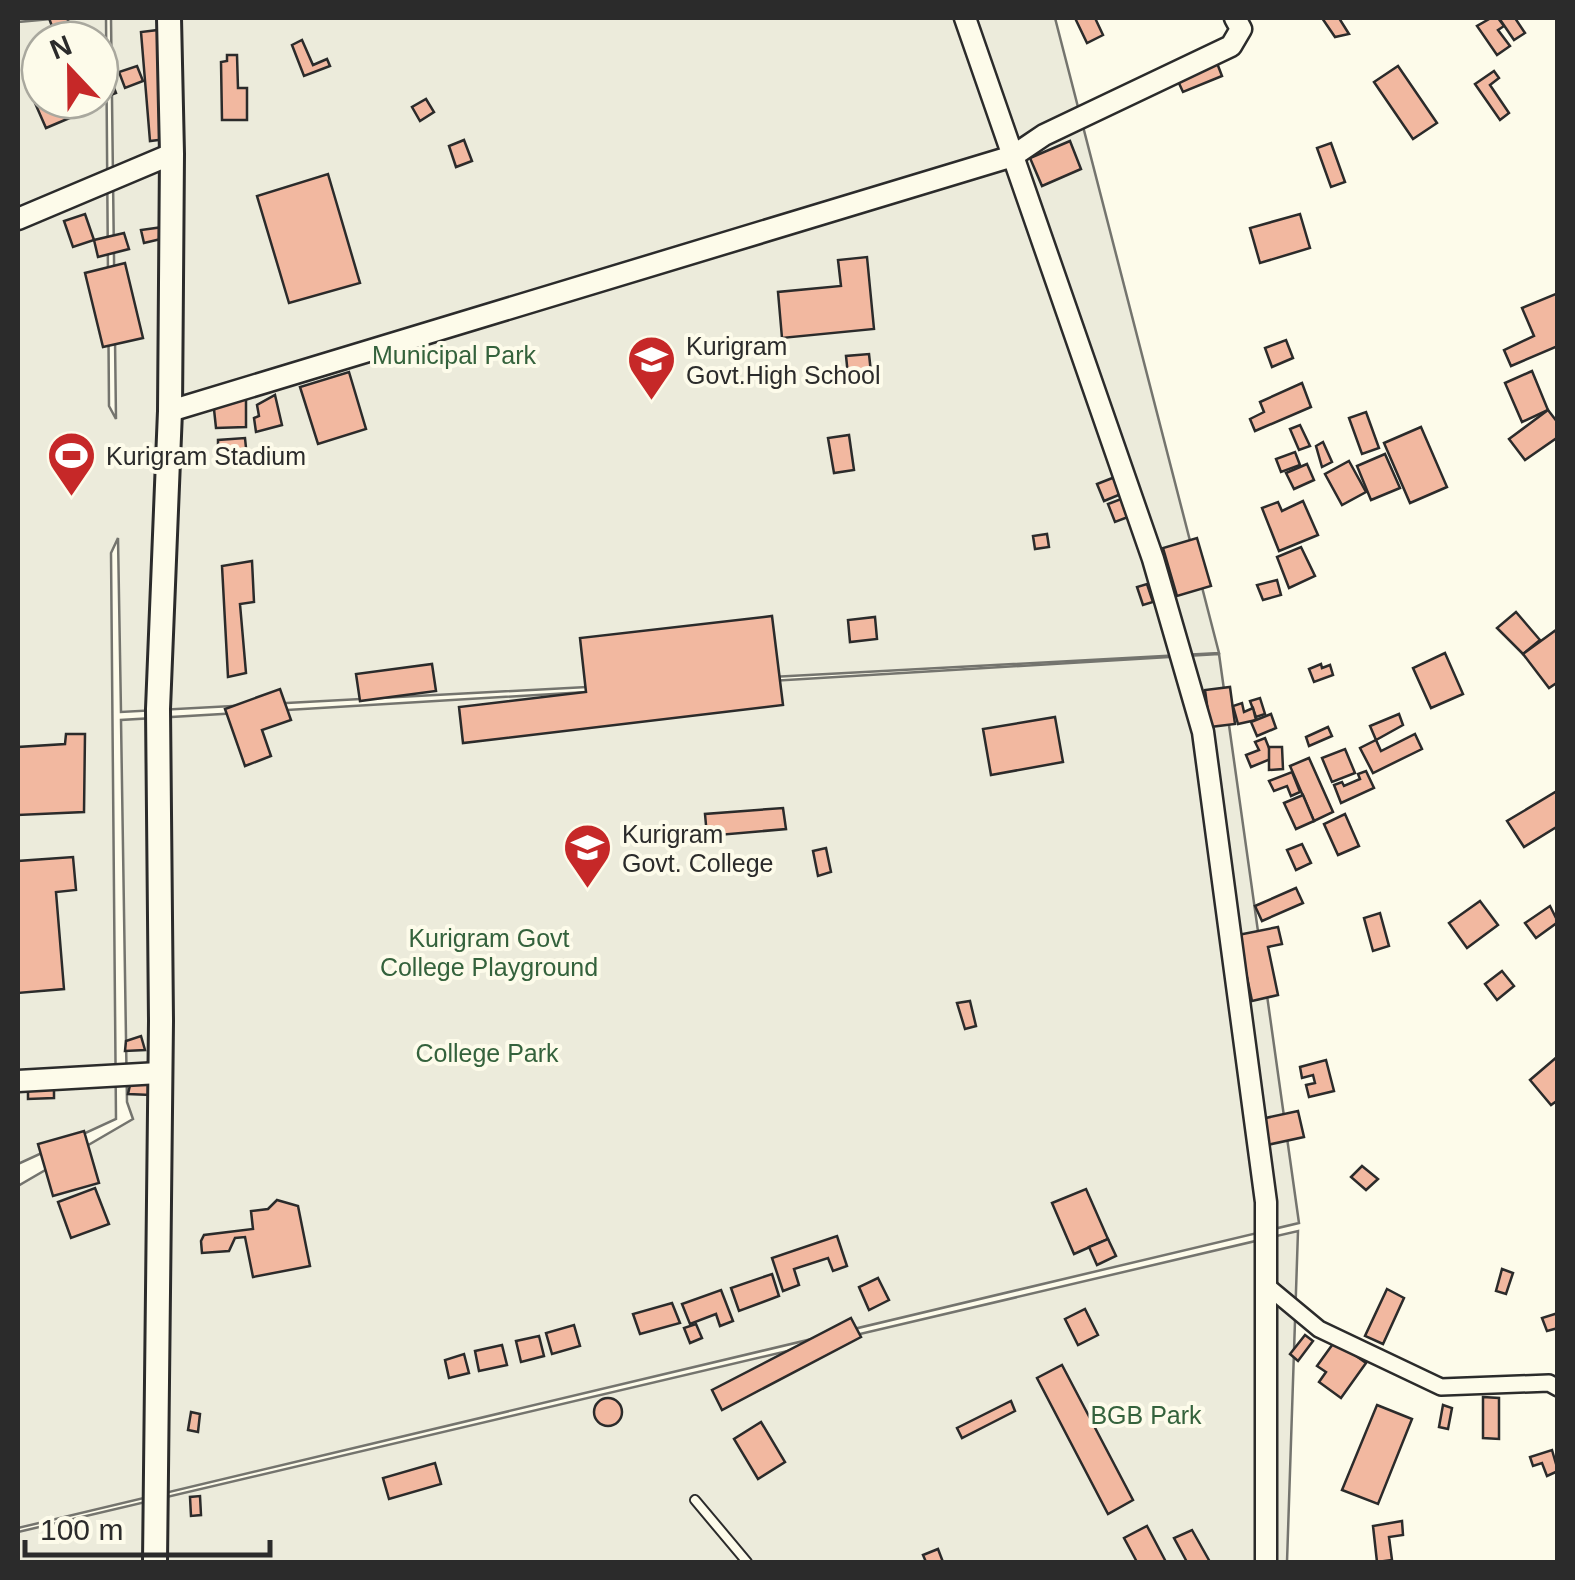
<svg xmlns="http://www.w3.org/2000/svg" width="1575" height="1580" font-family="Arial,sans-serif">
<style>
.green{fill:#ecebdb;stroke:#74746e;stroke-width:2.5;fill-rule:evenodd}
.building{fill:#f2b8a0;stroke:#2b2b2b;stroke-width:2.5}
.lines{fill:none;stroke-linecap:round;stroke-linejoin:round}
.lane-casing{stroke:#2b2b2b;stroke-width:12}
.street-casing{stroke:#2b2b2b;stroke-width:20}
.secondary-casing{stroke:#2b2b2b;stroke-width:25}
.primary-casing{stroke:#2b2b2b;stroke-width:28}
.lane{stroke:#fdfbea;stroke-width:8}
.street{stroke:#fdfbea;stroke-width:15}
.secondary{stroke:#fdfbea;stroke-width:20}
.primary{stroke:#fdfbea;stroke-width:22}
.labels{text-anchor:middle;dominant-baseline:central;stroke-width:8;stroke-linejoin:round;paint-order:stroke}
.poi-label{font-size:25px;fill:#2b2b2b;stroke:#fdfbea;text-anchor:start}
.park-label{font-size:25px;fill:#34623c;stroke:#fdfbea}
</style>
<rect width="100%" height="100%" fill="#fdfbea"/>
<!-- green -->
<g class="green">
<path d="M62 18H106L109 406 116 419 111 18H1055L1219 653 121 712 118 538 111 553 116 1119 18 1164V22ZM40 40H100V100H40Z"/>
<polygon points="1219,654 1299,1223 18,1528 18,1186 133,1119 127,1102 121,720"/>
<polygon points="1298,1231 1287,1562 18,1562 18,1532"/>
</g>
<!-- building -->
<g class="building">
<polygon points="49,18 67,18 72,30 55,35"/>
<polygon points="1075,18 1095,18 1103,35 1087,43"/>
<polygon points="1322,18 1339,18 1349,34 1335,37"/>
<polygon points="1491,18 1498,18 1504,26 1498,30 1510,46 1497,55 1477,26"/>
<polygon points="1499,18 1515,18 1525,33 1514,40"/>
<polygon points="158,30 167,139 150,141 141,32"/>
<polygon points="302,40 313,65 327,59 330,66 304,76 292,45"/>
<polygon points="227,55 237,55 238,88 247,88 247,120 222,120 221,62 227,61"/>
<polygon points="1217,63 1222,76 1183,92 1177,79"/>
<polygon points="137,66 143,81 125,88 119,72"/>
<polygon points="1398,66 1437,123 1413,139 1374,82"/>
<polygon points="1494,71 1499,78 1490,85 1509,113 1500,120 1475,84"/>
<polygon points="108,72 116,93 100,99 100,75"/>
<polygon points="40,90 40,100 45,100 48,107 63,100 73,100 79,114 46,128 31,94"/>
<polygon points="426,99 434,112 420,121 412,107"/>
<polygon points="464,140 472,161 456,167 449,146"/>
<polygon points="1070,141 1081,169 1042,186 1030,158"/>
<polygon points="1331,143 1345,182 1331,187 1317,148"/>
<polygon points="328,174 360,283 289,303 257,196"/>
<polygon points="85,214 94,240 73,247 64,221"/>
<polygon points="1300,214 1310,248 1260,263 1250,228"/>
<polygon points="163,227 165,238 144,243 141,230"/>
<polygon points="124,233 129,249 98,257 94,240"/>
<polygon points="867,257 874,329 782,338 778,292 841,286 838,260"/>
<polygon points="125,263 143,338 103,347 85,273"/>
<polygon points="1558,293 1558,346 1511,366 1504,350 1534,336 1522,308"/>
<polygon points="1286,340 1293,358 1272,367 1265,348"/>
<polygon points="869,354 872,382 849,385 846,356"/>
<polygon points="1532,371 1548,410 1522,422 1505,383"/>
<polygon points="349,372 366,429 318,444 300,387"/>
<polygon points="1302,383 1311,407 1255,431 1250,419 1264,412 1260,402"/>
<polygon points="275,395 282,425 256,432 254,418 259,416 257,405"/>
<polygon points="246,397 246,427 216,428 213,400"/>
<polygon points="1548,410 1558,423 1558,437 1525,460 1509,439"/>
<polygon points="1366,412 1379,448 1362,454 1349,418"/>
<polygon points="1300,425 1310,446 1299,450 1290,429"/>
<polygon points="1421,427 1447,487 1410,503 1384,443"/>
<polygon points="849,435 854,470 834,473 828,438"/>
<polygon points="245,438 247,458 218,461 218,440"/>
<polygon points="1323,442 1332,462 1322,467 1316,446"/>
<polygon points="1295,452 1300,465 1281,472 1276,459"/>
<polygon points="1385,454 1400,488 1371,500 1357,466"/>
<polygon points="1349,461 1366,492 1342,505 1325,474"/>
<polygon points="1307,464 1314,480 1294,489 1286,473"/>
<polygon points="1115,477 1121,494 1104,501 1097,484"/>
<polygon points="1121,499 1128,517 1115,522 1108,504"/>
<polygon points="1303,501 1318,535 1279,551 1262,508 1278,502 1282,511"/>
<polygon points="1047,534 1049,547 1035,549 1033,536"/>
<polygon points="1197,538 1211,586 1177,596 1163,548"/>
<polygon points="1301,547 1315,576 1289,588 1277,557"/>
<polygon points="252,561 254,602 240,604 246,673 228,677 222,566"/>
<polygon points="1277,580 1281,595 1263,600 1257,585"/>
<polygon points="1147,584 1153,602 1143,605 1137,587"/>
<polygon points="1516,612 1540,640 1523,654 1497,628"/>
<polygon points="772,616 783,705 463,743 459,707 586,692 580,638"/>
<polygon points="875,617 877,639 850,642 848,620"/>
<polygon points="1556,630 1558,682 1549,688 1523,654"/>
<polygon points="1445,653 1463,694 1431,708 1413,668"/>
<polygon points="432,664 436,691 360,701 356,674"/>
<polygon points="1321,664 1322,668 1330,665 1333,675 1314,682 1309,669"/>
<polygon points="1230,687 1235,724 1210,727 1205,690"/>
<polygon points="280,689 291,720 262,730 271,756 245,766 225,709"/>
<polygon points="1260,698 1265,714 1256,717 1250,701"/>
<polygon points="1242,703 1244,712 1253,708 1256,720 1238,724 1233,706"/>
<polygon points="1271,714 1276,728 1257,736 1251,722"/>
<polygon points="1399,714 1403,725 1376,740 1370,726"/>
<polygon points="1055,717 1063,762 991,775 983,729"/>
<polygon points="1328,727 1332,736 1309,746 1306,737"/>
<polygon points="66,734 85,734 84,812 18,815 18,747 65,744"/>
<polygon points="1415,734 1422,749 1373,773 1360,748 1376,740 1381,751"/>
<polygon points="1265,738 1273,758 1251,767 1246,755 1259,750 1255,742"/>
<polygon points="1269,747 1282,747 1283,769 1269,770"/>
<polygon points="1345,749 1355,773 1332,782 1322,758"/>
<polygon points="1309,758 1333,812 1314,821 1290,766"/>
<polygon points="1366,771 1374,788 1341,803 1334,785 1342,782 1344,786 1360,779 1358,774"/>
<polygon points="1292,772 1300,792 1291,796 1287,786 1274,791 1269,781"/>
<polygon points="1557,791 1558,826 1524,847 1507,821"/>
<polygon points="1303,795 1314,821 1296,829 1284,803"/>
<polygon points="783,808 786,829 707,836 705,814"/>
<polygon points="1345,814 1359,846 1338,855 1324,824"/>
<polygon points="1302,844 1311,863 1296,870 1287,850"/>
<polygon points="826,848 831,872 818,876 813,851"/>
<polygon points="73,857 76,890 56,892 64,989 18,993 18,861"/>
<polygon points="1296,888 1303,903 1262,921 1255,906"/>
<polygon points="1480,901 1498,925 1467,948 1449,923"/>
<polygon points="1550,906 1558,922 1536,938 1525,923"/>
<polygon points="1380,913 1389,946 1373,951 1364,918"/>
<polygon points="1278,927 1282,944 1268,947 1278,995 1252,1001 1238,935"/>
<polygon points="1502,971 1514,986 1497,1000 1485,984"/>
<polygon points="970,1001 976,1026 965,1029 957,1003"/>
<polygon points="141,1036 145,1050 125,1051 126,1041"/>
<polygon points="1558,1056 1558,1100 1551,1105 1530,1080"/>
<polygon points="1326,1060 1334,1091 1309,1097 1306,1085 1315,1083 1313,1075 1302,1078 1300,1067"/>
<polygon points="153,1079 151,1095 128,1094 131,1081"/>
<polygon points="28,1086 54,1086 54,1098 28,1099"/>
<polygon points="1298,1111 1304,1137 1267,1145 1261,1119"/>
<polygon points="84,1131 99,1183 53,1196 38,1144"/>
<polygon points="1362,1166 1378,1179 1366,1190 1351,1177"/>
<polygon points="95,1188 109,1224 71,1238 58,1202"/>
<polygon points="1086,1189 1108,1239 1074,1254 1052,1203"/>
<polygon points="277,1200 298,1206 310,1266 253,1277 245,1237 235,1238 229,1251 202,1253 201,1241 204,1235 253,1229 251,1211 268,1209"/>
<polygon points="837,1236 847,1266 833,1271 828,1258 794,1269 799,1285 783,1291 772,1258"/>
<polygon points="1108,1239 1116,1256 1097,1265 1089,1247"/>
<polygon points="1502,1269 1513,1273 1506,1294 1496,1291"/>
<polygon points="772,1274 779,1296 739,1311 731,1288"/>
<polygon points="878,1278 889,1300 869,1310 859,1287"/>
<polygon points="1387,1289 1404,1298 1383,1344 1365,1336"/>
<polygon points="721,1290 733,1321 720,1326 716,1314 690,1324 682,1304"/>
<polygon points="672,1303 680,1323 640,1334 633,1314"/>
<polygon points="1085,1309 1098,1335 1078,1345 1065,1319"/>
<polygon points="1558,1313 1558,1328 1547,1331 1542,1318"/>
<polygon points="851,1318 861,1337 722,1410 712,1390"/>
<polygon points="696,1324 702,1338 690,1343 684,1328"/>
<polygon points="574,1325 580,1346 552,1354 546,1333"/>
<polygon points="1305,1335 1313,1341 1298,1361 1290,1354"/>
<polygon points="539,1336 544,1356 521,1362 516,1341"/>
<polygon points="1335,1341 1366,1363 1341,1398 1319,1382 1326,1372 1317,1366"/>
<polygon points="502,1345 507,1365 479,1371 475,1351"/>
<polygon points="464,1354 469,1373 449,1378 445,1360"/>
<polygon points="1062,1365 1133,1500 1108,1514 1037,1378"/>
<polygon points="1483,1397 1499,1398 1499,1439 1483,1438"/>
<circle cx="608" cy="1412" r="14"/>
<polygon points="1011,1401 1015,1411 962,1438 957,1428"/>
<polygon points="1377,1405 1412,1419 1378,1504 1342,1490"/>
<polygon points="1443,1405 1452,1408 1448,1429 1439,1427"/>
<polygon points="191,1412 200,1414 198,1432 188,1430"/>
<polygon points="761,1422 785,1462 758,1479 734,1439"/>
<polygon points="1552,1450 1558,1471 1547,1476 1542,1463 1533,1466 1530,1457"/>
<polygon points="435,1463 441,1484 389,1499 383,1478"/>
<polygon points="200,1496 201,1515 191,1516 190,1497"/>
<polygon points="1402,1521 1403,1535 1389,1537 1392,1560 1377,1562 1373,1526"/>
<polygon points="1147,1526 1166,1562 1137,1562 1124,1538"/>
<polygon points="1192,1530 1210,1562 1187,1562 1174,1538"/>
<polygon points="938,1549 943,1562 926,1562 923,1555"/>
</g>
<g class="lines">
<defs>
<polyline id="lane" points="695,1500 747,1562"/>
<polyline id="street" points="1266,1285 1319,1329 1441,1387 1549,1383 1558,1388"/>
<g id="secondary">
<polyline points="965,18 1153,559 1203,732 1266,1202 1266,1562"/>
<polyline points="18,219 172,154"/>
<polyline points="170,411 1013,156 1044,135 1231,46 1241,29 1235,18"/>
<polyline points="18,1081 159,1073"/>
</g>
<polyline id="primary" points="155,1562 161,1021 158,709 170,411 172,154 169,18"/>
</defs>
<!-- lane casing -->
<use href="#lane" class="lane-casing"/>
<!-- street casing -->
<use href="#street" class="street-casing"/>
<!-- secondary casing -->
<use href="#secondary" class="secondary-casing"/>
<!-- primary casing -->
<use href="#primary" class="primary-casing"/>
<!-- lane -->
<use href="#lane" class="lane"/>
<!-- street -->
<use href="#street" class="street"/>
<!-- secondary -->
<use href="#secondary" class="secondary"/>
<!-- primary -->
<use href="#primary" class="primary"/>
</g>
<!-- icons -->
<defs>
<symbol id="school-pin" viewBox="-11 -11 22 30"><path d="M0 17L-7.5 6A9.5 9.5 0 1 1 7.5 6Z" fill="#c62828" stroke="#fdfbea"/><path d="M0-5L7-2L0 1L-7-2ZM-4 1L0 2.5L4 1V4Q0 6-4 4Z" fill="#fff"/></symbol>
<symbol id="stadium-pin" viewBox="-11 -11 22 30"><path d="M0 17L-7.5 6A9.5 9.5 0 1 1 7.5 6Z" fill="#c62828" stroke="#fdfbea"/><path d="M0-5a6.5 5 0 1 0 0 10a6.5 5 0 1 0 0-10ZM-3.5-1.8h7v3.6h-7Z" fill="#fff"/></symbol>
<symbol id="university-pin" viewBox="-11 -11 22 30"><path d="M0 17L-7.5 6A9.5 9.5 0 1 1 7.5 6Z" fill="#c62828" stroke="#fdfbea"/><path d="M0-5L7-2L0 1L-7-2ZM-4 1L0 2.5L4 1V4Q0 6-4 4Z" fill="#fff"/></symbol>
</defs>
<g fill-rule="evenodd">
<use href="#school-pin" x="624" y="332" width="55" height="75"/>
<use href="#stadium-pin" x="44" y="428" width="55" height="75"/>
<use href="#university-pin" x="560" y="820" width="55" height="75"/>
</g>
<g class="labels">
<!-- poi labels -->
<g class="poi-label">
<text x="686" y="346">Kurigram<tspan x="686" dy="29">Govt.High School</tspan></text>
<text x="106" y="456">Kurigram Stadium</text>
<text x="622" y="834">Kurigram<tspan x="622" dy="29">Govt. College</tspan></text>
</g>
<!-- park labels -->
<g class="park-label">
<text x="454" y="355">Municipal Park</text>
<text x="489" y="938">Kurigram Govt<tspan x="489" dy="29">College Playground</tspan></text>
<text x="487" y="1053">College Park</text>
<text x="1146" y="1415">BGB Park</text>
</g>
</g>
<!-- border -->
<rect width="1575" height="1580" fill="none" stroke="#2b2b2b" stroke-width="40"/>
<!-- north arrow -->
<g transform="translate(70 70) rotate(338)"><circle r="48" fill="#fdfbea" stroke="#a9a89e" stroke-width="2.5"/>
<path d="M0-8L18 38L0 25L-18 38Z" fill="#c62828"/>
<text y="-15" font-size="28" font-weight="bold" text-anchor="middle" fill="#2b2b2b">N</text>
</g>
<!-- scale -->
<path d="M25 1540v15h245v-15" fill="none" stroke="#2b2b2b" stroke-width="5"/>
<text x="40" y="1540" font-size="30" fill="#2b2b2b" stroke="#fdfbea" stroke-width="8" paint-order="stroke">100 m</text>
</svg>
